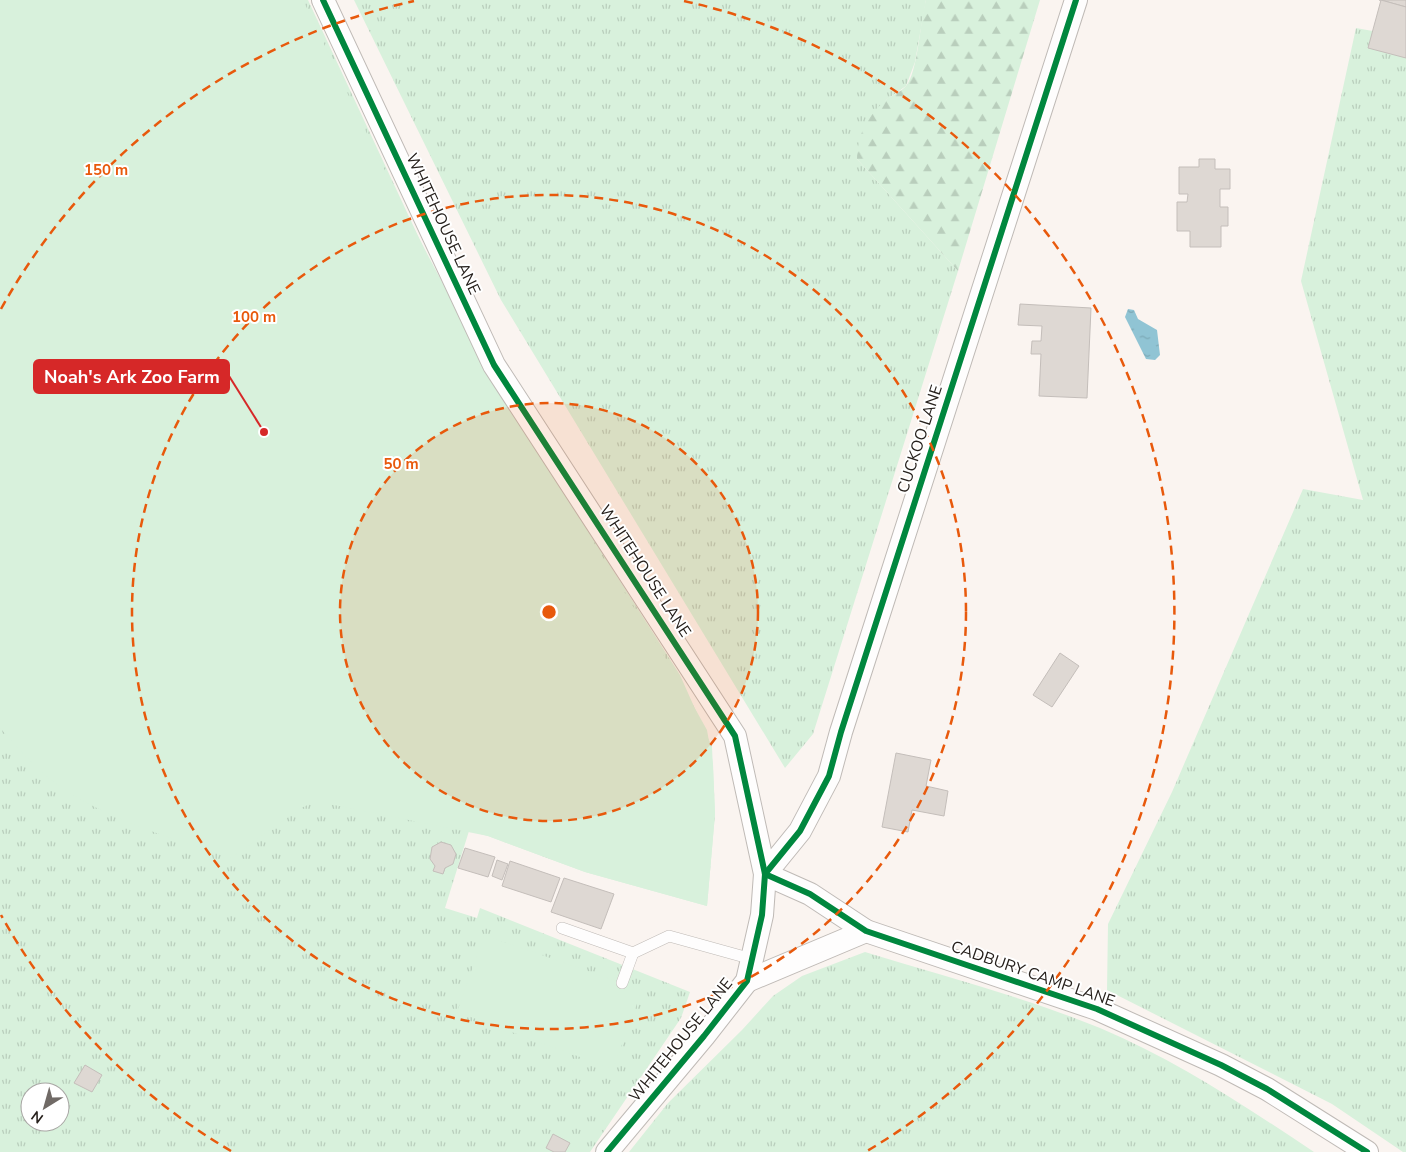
<svg xmlns="http://www.w3.org/2000/svg" width="1406" height="1152" font-family="'Nunito Sans',sans-serif">
<style>
.grass{fill:url(#grass-tufts);fill-rule:evenodd}
.forest{fill:url(#forest-firs)}
.park{fill:#d8f1dc}
.water{fill:url(#water-ripples)}
.building{fill:#ded8d3;stroke:#c4beba}
.lines{fill:none;stroke-linecap:round;stroke-linejoin:round}
.service-casing{stroke:#bfbab6;stroke-width:12}
.minor-casing{stroke:#bfbab6;stroke-width:24}
.service{stroke:#fefdfd;stroke-width:11}
.minor{stroke:#fefdfd;stroke-width:22}
.cycleway-casing{stroke:#fff;stroke-width:9}
.cycleway{stroke:#00873e;stroke-width:6}
.ring{fill:none;stroke:#e8590c;stroke-width:2.5;stroke-dasharray:9 6}
.labels{text-anchor:middle;dominant-baseline:central;stroke-width:4;stroke-linejoin:round;paint-order:stroke}
.street-label{font-size:16px;fill:#26201c;stroke:#fff}
.centre{fill:#e8590c;stroke:#fff;stroke-width:2.5}
.ring-label{font-size:15px;text-anchor:middle;font-weight:bold;fill:#e8590c;stroke:#fff;stroke-width:4;stroke-linejoin:round;paint-order:stroke}
.leader{fill:none;stroke:#d62828;stroke-width:2}
.callout-dot{fill:#d62828;stroke:#fff;stroke-width:2}
.callout{fill:#d62828;stroke:#d62828;stroke-width:2}
.callout-label{font-size:18px;text-anchor:middle;font-weight:bold;fill:#fff}
</style>
<defs>
<pattern id="grass-tufts" width="24" height="20" patternUnits="userSpaceOnUse" patternTransform="scale(1.25)"><rect width="24" height="20" fill="#d8f1dc"/><path d="M3 7l-1-3M5 7V3M7 7l1-3M15 17l-1-3M17 17v-4M19 17l1-3" fill="none" stroke="#b9cebc"/></pattern>
<pattern id="forest-firs" width="22" height="20" patternUnits="userSpaceOnUse" patternTransform="scale(1.25)"><rect width="22" height="20" fill="#d8f1dc"/><path d="M5 1l3.5 6h-7zM16 11l3.5 6h-7z" fill="#b9cebc"/></pattern>
<pattern id="water-ripples" width="26" height="14" patternUnits="userSpaceOnUse" patternTransform="scale(1.25)"><rect width="26" height="14" fill="#90c4d4"/><path d="M2 4q2-2 4 0t4 0M15 11q2-2 4 0t4 0" fill="none" stroke="#7ca8b5"/></pattern>
</defs>
<rect width="100%" height="100%" fill="#faf4f0"/>
<!-- grass -->
<g class="grass">
<path d="M0 0H308L467 341 680 675 712 747 715 814 707 906 585 872 488 836 469 831 445 908 477 918 480 908 690 992 681 1018 590 1152H0ZM30 1092H60V1122H30Z"/>
<polygon points="354,0 926,0 915,62 906,86 886,100 857,159 958,271 813,734 785,768 501,300"/>
<polygon points="1356,28 1406,37 1406,1152 1403,1152 1332,1104 1107,990 1108,924 1172,792 1303,489 1363,500 1301,281"/>
<path d="M865 952C943 976 1024 997 1100 1028 1176 1060 1245 1106 1314 1152H629L668 1103 742 1030 773 996 802 976Z"/>
</g>
<!-- forest -->
<path class="forest" d="M926 0H1040L958 271 857 159C858 133 867 116 887 99 892 95 901 92 906 86 918 72 920 21 926 0Z"/>
<!-- park -->
<g class="park">
<path d="M0 0H303C352 103 401 207 456 308 527 437 606 562 683 687L707 730 713 764 715 814 707 906 585 872 488 836 324 803 310 804 301 808 231 858C170 837 104 820 51 780 32 765 16 745 0 728Z"/>
<polygon points="484,935 642,990 613,1069 457,1012"/>
</g>
<!-- water -->
<polygon class="water" points="1128,309 1134,310 1138,319 1157,330 1160,355 1155,360 1146,359 1125,317"/>
<!-- building -->
<g class="building">
<polygon points="1379,0 1406,0 1406,7 1381,0"/>
<polygon points="1381,0 1406,7 1406,58 1368,48"/>
<polygon points="1199,159 1215,159 1215,169 1230,169 1230,189 1220,189 1220,207 1228,207 1228,226 1221,226 1221,247 1190,247 1190,231 1177,231 1177,202 1187,202 1188,194 1179,194 1179,167 1199,167"/>
<polygon points="1020,304 1091,308 1087,398 1039,396 1041,354 1031,354 1032,341 1041,341 1042,326 1018,325"/>
<polygon points="1060,653 1079,666 1052,707 1033,695"/>
<polygon points="896,753 931,760 926,786 948,791 944,816 912,810 908,832 882,827"/>
<polygon points="441,842 451,845 456,854 453,864 445,868 443,874 433,871 435,866 430,859 432,847"/>
<polygon points="465,848 495,857 488,877 458,868"/>
<polygon points="497,860 508,864 502,880 492,876"/>
<polygon points="510,861 560,878 551,902 502,886"/>
<polygon points="564,878 614,894 601,929 551,912"/>
<polygon points="85,1065 102,1075 92,1092 74,1083"/>
<polygon points="553,1134 570,1143 565,1152 554,1152 546,1148"/>
</g>
<g class="lines">
<defs>
<g id="service">
<polyline points="562,928 633,953 669,936 752,959"/>
<polyline points="622,983 633,953"/>
</g>
<g id="minor">
<polyline points="323,0 494,365 735,736 765,874 762,915 747,981 704,1036 607,1152"/>
<polyline points="1076,0 841,732 829,776 800,831 765,874 810,894 866,931 1097,1009 1221,1065 1267,1089 1367,1152"/>
<polyline points="747,981 866,931"/>
</g>
</defs>
<!-- service casing -->
<use href="#service" class="service-casing"/>
<!-- minor casing -->
<use href="#minor" class="minor-casing"/>
<!-- service -->
<use href="#service" class="service"/>
<!-- minor -->
<use href="#minor" class="minor"/>
<defs>
<g id="cycleway">
<polyline points="323,0 494,365 735,736 765,874 762,915 747,981 704,1036 607,1152"/>
<polyline points="1076,0 841,732 829,776 800,831 765,874 810,894 866,931 1097,1009 1221,1065 1267,1089 1367,1152"/>
</g>
</defs>
<!-- cycleway casing -->
<use href="#cycleway" class="cycleway-casing"/>
<!-- cycleway -->
<use href="#cycleway" class="cycleway"/>
</g>
<!-- distance rings -->
<circle cx="549" cy="612" r="209" fill="#e8590c" fill-opacity=".12"/>
<g class="ring">
<circle cx="549" cy="612" r="209"/>
<circle cx="549" cy="612" r="417"/>
<path d="M231 1151A626 626 0 0 1 1 915M1 309A626 626 0 0 1 414 1M684 1A626 626 0 0 1 867 1151"/>
</g>
<g class="labels">
<!-- street labels -->
<g class="street-label">
<text transform="translate(443 224) rotate(65)">WHITEHOUSE LANE</text>
<text transform="translate(920 439) rotate(-72)">CUCKOO LANE</text>
<text transform="translate(645 571) rotate(57)">WHITEHOUSE LANE</text>
<text transform="translate(1033 974) rotate(19)">CADBURY CAMP LANE</text>
<text transform="translate(681 1040) rotate(-51)">WHITEHOUSE LANE</text>
</g>
</g>
<circle cx="549" cy="612" r="8" class="centre"/>
<g class="ring-label">
<text x="106" y="175">150 m</text>
<text x="254" y="322">100 m</text>
<text x="401" y="469">50 m</text>
</g>
<!-- callouts -->
<path class="leader" d="M264 432L229 376"/>
<circle class="callout-dot" cx="264" cy="432" r="5"/>
<rect class="callout" x="34" y="360" width="195" height="33" rx="5"/>
<g class="callout-label">
<text x="132" y="383">Noah's Ark Zoo Farm</text>
</g>
<!-- north arrow -->
<g transform="translate(45 1107) rotate(217)"><circle r="24" fill="#ffffff" stroke="#a8a6a4"/>
<path d="M0-4L9 19L0 12L-9 19Z" fill="#706a66"/>
<text y="-8" font-size="14" font-weight="bold" text-anchor="middle" fill="#26201c">N</text>
</g>
</svg>
